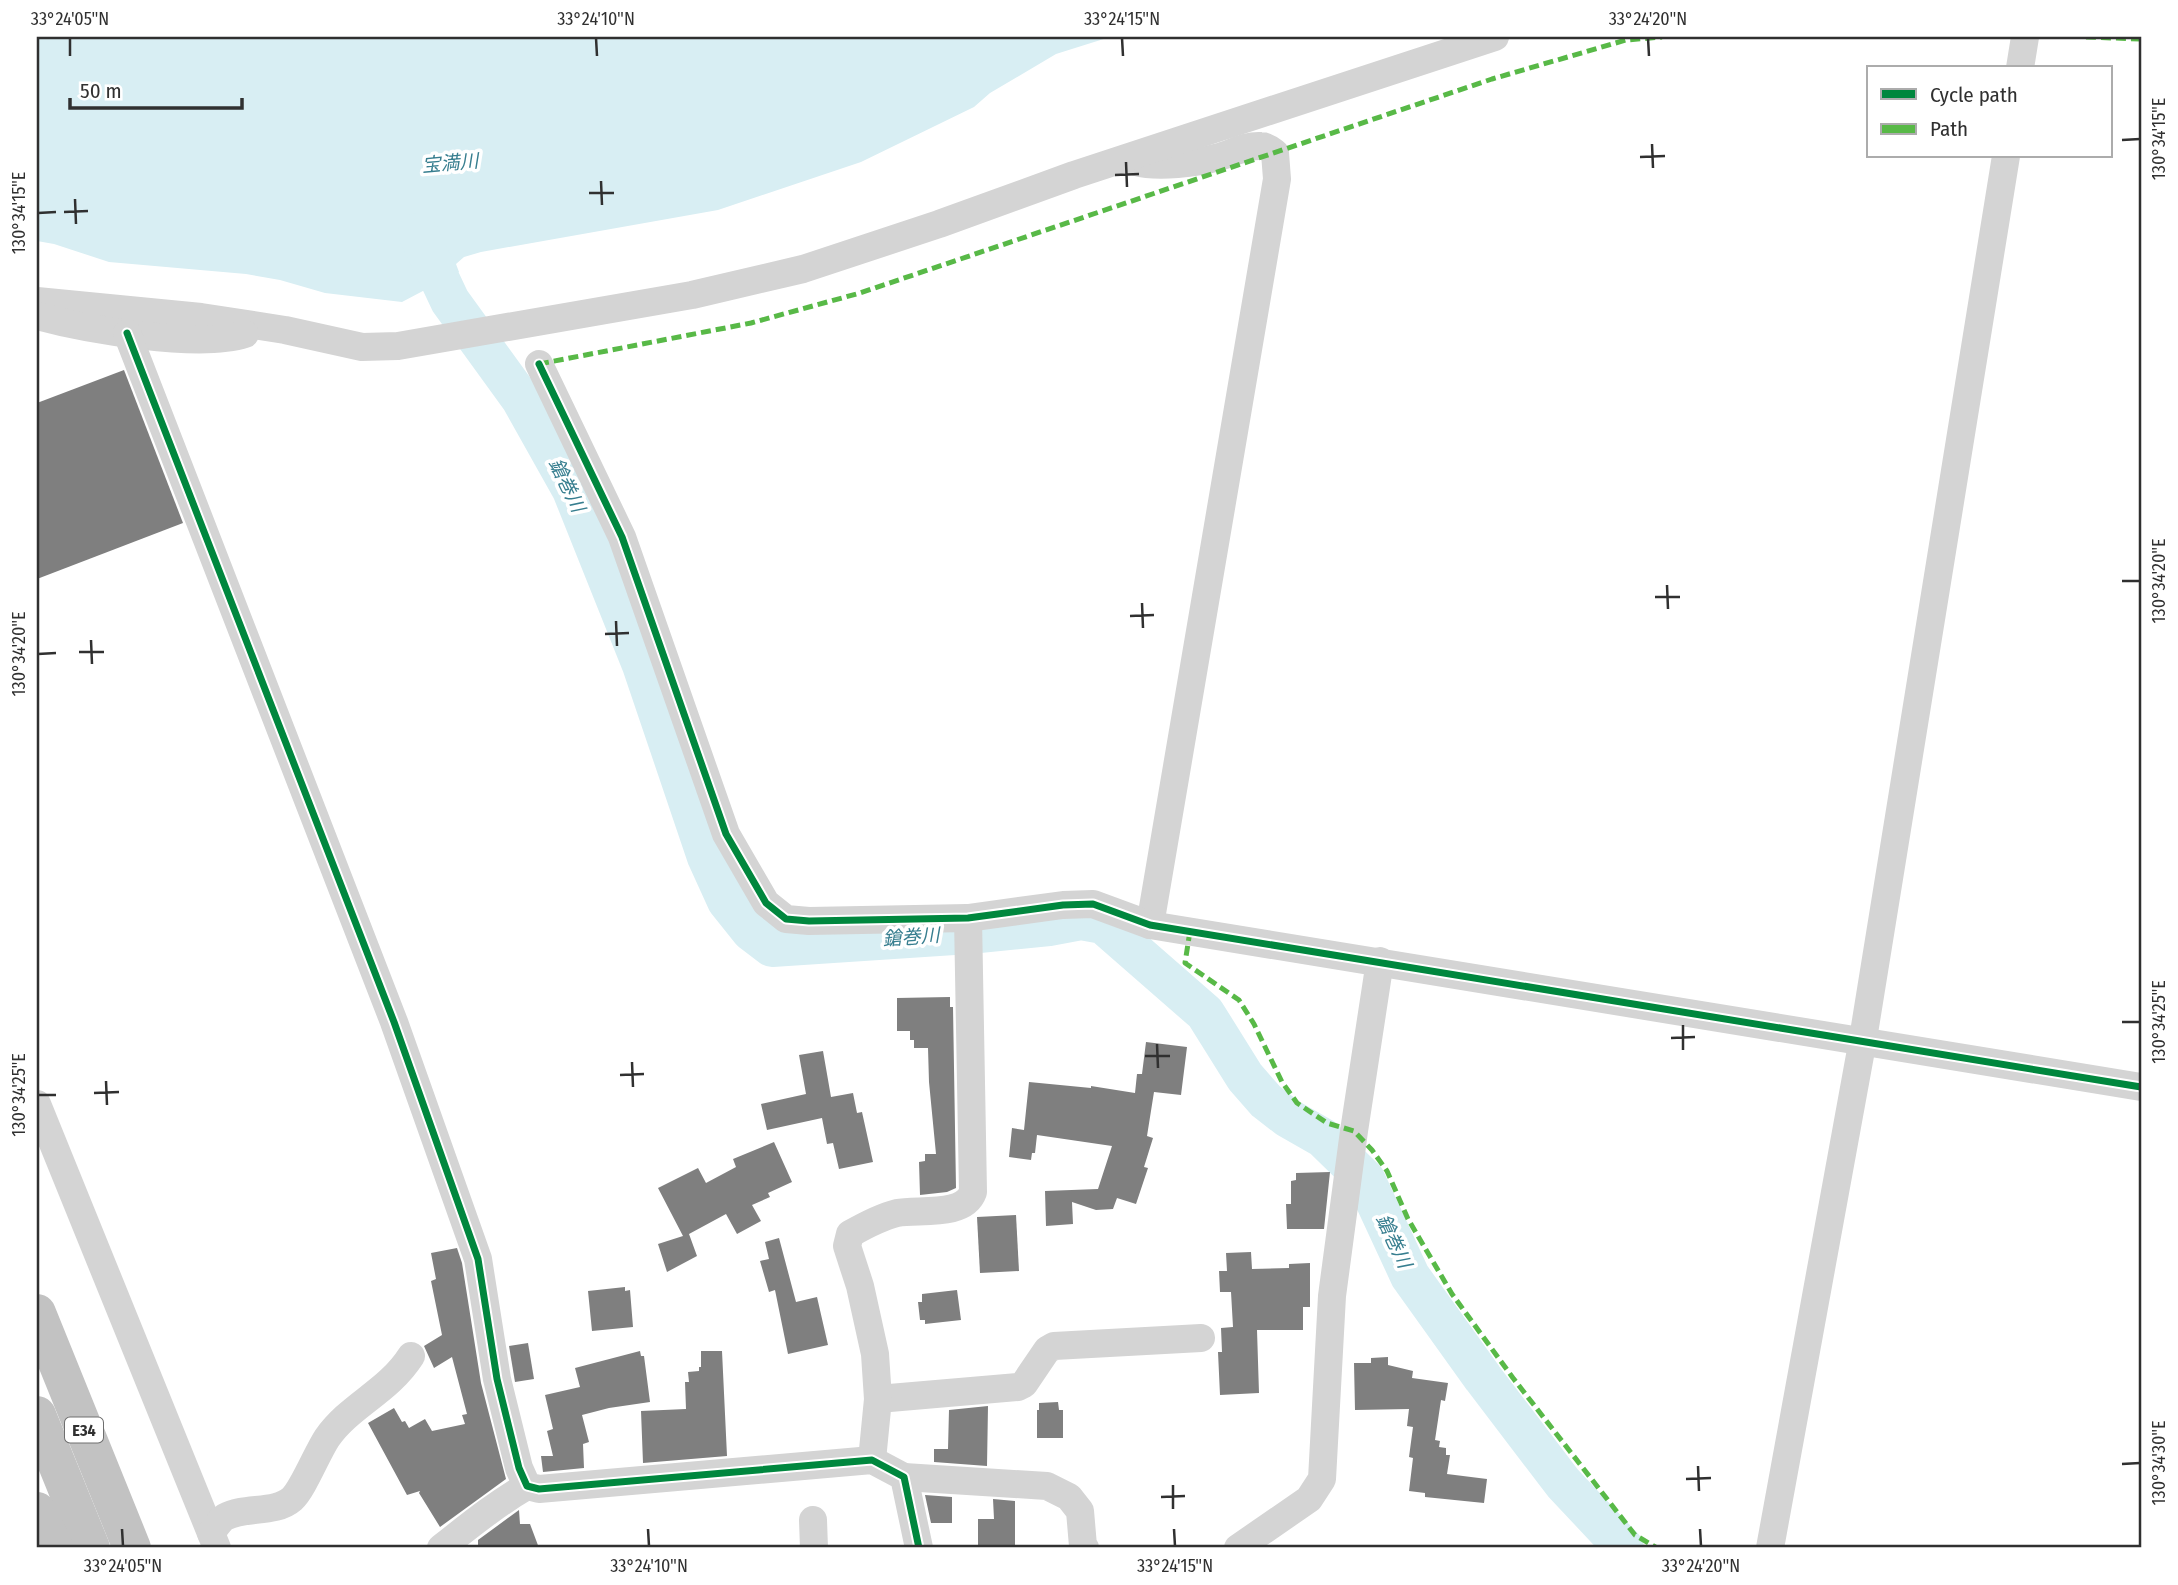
<svg xmlns="http://www.w3.org/2000/svg" width="2178" height="1585" font-family="'Fira Sans Condensed','Noto Sans JP',sans-serif">
<style>
.water{fill:#d8eef3}
.lines{fill:none;stroke-linecap:round;stroke-linejoin:round}
.river{stroke:#d8eef3;stroke-width:40}
.building{fill:#7f7f7f}
.minor{stroke:#d4d4d4;stroke-width:28}
.highway{stroke:#c2c2c2;stroke-width:38}
.quiet{stroke:#58b947;stroke-width:5;stroke-dasharray:10 5;stroke-linecap:butt}
.cycleway-casing{stroke:#fff;stroke-width:11}
.cycleway{stroke:#00873e;stroke-width:7}
.ticks{fill:none;stroke:#303030;stroke-width:2.5}
.labels{text-anchor:middle;dominant-baseline:central;stroke-width:7;stroke-linejoin:round;paint-order:stroke}
.shield{fill:#fff;stroke:#6e6e6e;stroke-width:2}
.shield-label{font-size:16px;font-weight:bold;fill:#303030}
.water-label{font-size:19px;font-style:italic;fill:#377e8f;stroke:#fff}
.neatline{fill:none;stroke:#303030;stroke-width:2.5}
.ticks-label{font-size:18px;text-anchor:middle;fill:#303030}
</style>
<rect width="100%" height="100%" fill="#fff"/>
<!-- water -->
<polygon class="water" points="37,37 1110,37 1056,54 990,93 974,107 861,162 718,210 481,252 464,257 456,264 459,272 402,302 325,293 280,280 246,274 109,262 54,244 37,241"/>
<g class="lines">
<!-- river -->
<polyline class="river" points="418,233 450,301 521,399 572,490 642,665 707,857 727,901 751,931 772,947 969,934 1049,926 1081,920 1103,924 1205,1013 1245,1077 1266,1101 1288,1118 1323,1138 1365,1179 1410,1276 1483,1378 1563,1483 1624,1548"/>
</g>
<!-- building -->
<g class="building">
<polygon points="124,370 183,523 37,579 37,403"/>
<polygon points="950,997 950,1007 953,1007 956,1188 947,1192 920,1195 919,1162 925,1161 925,1154 936,1154 929,1082 928,1048 914,1048 914,1040 910,1040 910,1031 897,1031 897,998"/>
<polygon points="1146,1042 1187,1047 1181,1095 1154,1092 1147,1136 1153,1138 1144,1167 1148,1168 1136,1204 1117,1198 1113,1209 1096,1210 1072,1202 1073,1224 1046,1226 1045,1191 1098,1189 1112,1146 1037,1135 1035,1153 1032,1153 1031,1160 1009,1157 1012,1128 1024,1130 1029,1082 1091,1088 1091,1086 1135,1093 1137,1074 1142,1074"/>
<polygon points="823,1051 831,1097 853,1093 857,1113 862,1112 873,1162 839,1169 833,1143 827,1144 822,1118 767,1130 761,1104 806,1094 799,1055"/>
<polygon points="774,1142 792,1182 768,1193 770,1197 752,1205 761,1221 737,1234 726,1214 689,1234 697,1256 667,1272 658,1244 683,1236 658,1188 698,1168 706,1183 736,1167 733,1159"/>
<polygon points="1330,1172 1324,1229 1287,1229 1286,1204 1291,1204 1291,1181 1296,1180 1296,1173"/>
<polygon points="1016,1215 1019,1271 980,1273 977,1217"/>
<polygon points="779,1238 796,1302 817,1297 828,1345 788,1354 775,1290 769,1292 760,1261 769,1259 765,1242"/>
<polygon points="457,1248 462,1263 481,1383 506,1479 440,1527 419,1493 420,1491 407,1495 368,1423 394,1408 402,1422 405,1421 409,1428 425,1419 432,1431 465,1424 462,1415 467,1414 452,1357 434,1368 424,1346 442,1335 431,1281 436,1279 431,1253"/>
<polygon points="1251,1252 1252,1269 1289,1268 1289,1264 1310,1263 1310,1307 1303,1307 1303,1330 1257,1330 1259,1393 1220,1395 1218,1352 1222,1352 1221,1328 1233,1327 1231,1292 1220,1292 1219,1271 1227,1271 1226,1253"/>
<polygon points="625,1287 625,1291 630,1290 633,1327 592,1331 588,1291"/>
<polygon points="957,1290 961,1320 925,1324 925,1320 920,1320 918,1302 922,1302 922,1294"/>
<polygon points="528,1343 534,1379 515,1382 509,1346"/>
<polygon points="640,1351 641,1356 644,1356 650,1402 609,1408 582,1415 589,1442 583,1444 584,1468 543,1472 541,1456 553,1456 547,1431 553,1429 545,1395 580,1387 575,1368"/>
<polygon points="701,1351 722,1351 727,1456 643,1463 641,1411 686,1409 685,1382 689,1382 688,1372 699,1371 699,1367 701,1367"/>
<polygon points="1388,1357 1388,1365 1413,1371 1412,1378 1448,1383 1445,1401 1441,1400 1435,1440 1440,1441 1439,1447 1446,1448 1446,1455 1450,1455 1447,1474 1487,1479 1484,1503 1425,1497 1425,1493 1409,1491 1413,1458 1409,1457 1413,1427 1407,1426 1409,1409 1355,1410 1354,1363 1371,1363 1371,1358"/>
<polygon points="1058,1402 1059,1410 1063,1410 1063,1438 1037,1438 1037,1410 1039,1410 1039,1403"/>
<polygon points="988,1406 987,1466 934,1462 934,1449 948,1449 949,1410"/>
<polygon points="925,1495 952,1497 952,1523 931,1523"/>
<polygon points="993,1499 1015,1501 1015,1548 978,1548 978,1519 994,1519"/>
<polygon points="519,1510 520,1524 530,1524 539,1548 478,1548 478,1540"/>
</g>
<g class="lines">
<!-- minor -->
<g class="minor">
<polyline points="2020,68 2025,37"/>
<path d="M1136 162C1158 168 1197 163 1219 157 1233 153 1246 145 1261 146 1267 146 1271 150 1275 153L1277 179 1150 925"/>
<polyline points="37,301 201,317 285,330 362,347 398,346 692,295 803,269 939,224 1074,175 1495,37"/>
<path d="M37 316C85 329 199 349 245 334"/>
<polyline points="127,333 394,1022 478,1259 497,1379 519,1468 527,1486 539,1489 872,1460 904,1477 919,1548"/>
<polyline points="539,364 622,537 726,834 766,903 786,919 809,921 968,918 1063,905 1093,904 1150,925 2141,1087"/>
<polyline points="37,1104 217,1548"/>
<polyline points="878,1399 1018,1387 1024,1384 1047,1350 1054,1346 1201,1338"/>
<path d="M872 1460 878 1399 875 1354 860 1286 847 1246 850 1234C864 1226 881 1217 897 1213 919 1209 964 1217 973 1192L968 918"/>
<polyline points="904,1477 1047,1486 1069,1497 1080,1511 1083,1546 1085,1548"/>
<polyline points="813,1520 814,1548"/>
<path d="M211 1533C215 1528 220 1520 225 1517 245 1506 275 1514 292 1499 303 1489 317 1453 327 1438 350 1405 388 1392 411 1356"/>
<path d="M441 1548C469 1526 496 1504 527 1486"/>
<polyline points="1238,1548 1309,1499 1322,1479 1332,1296 1354,1131 1380,961"/>
<polyline points="1770,1548 1863,1039 2006,156"/>
</g>
<!-- highway -->
<g class="highway">
<polyline points="37,1313 132,1548"/>
<polyline points="37,1415 91,1548"/>
<polyline points="37,1511 55,1548"/>
</g>
<!-- quiet -->
<g class="quiet">
<polyline points="2086,37 2141,39"/>
<polyline points="539,364 751,323 860,293 1492,79 1626,40 1662,37"/>
<polyline points="1190,931 1185,963 1239,1000 1254,1024 1282,1082 1297,1103 1327,1123 1354,1131 1372,1150 1387,1171 1408,1219 1452,1294 1513,1378 1635,1535 1657,1548"/>
</g>
<defs>
<g id="cycleway">
<polyline points="127,333 394,1022 478,1259 497,1379 519,1468 527,1486 539,1489 872,1460 904,1477 919,1548"/>
<polyline points="539,364 622,537 726,834 766,903 786,919 809,921 968,918 1063,905 1093,904 1150,925 2141,1087"/>
</g>
</defs>
<!-- cycleway casing -->
<use href="#cycleway" class="cycleway-casing"/>
<!-- cycleway -->
<use href="#cycleway" class="cycleway"/>
</g>
<!-- ticks -->
<path class="ticks" d="M70 38V56M596 38 597 56M1122 38 1123 56M1648 38 1649 56M2122 140 2140 139M1652 144 1653 168M1640 157 1665 156M1126 162 1127 187M1115 175 1139 174M601 181 602 205M589 193H614M75 199 76 224M64 212 88 211M38 213 56 212M2122 581H2140M1667 585 1668 609M1655 597H1680M1142 603 1143 628M1130 616 1154 615M616 621 617 646M605 634 629 633M91 640 92 664M79 652H104M38 654 56 653M2122 1022H2140M1683 1025V1050M1671 1038 1695 1037M1157 1044 1158 1068M1145 1056H1170M632 1062 633 1087M620 1075 644 1074M106 1081 107 1105M94 1093 119 1092M38 1095H56M2122 1464 2140 1463M1698 1466 1699 1491M1686 1479 1711 1478M1173 1485V1509M1161 1497 1185 1496M122 1529 123 1546M648 1529 649 1546M1174 1529 1175 1546M1700 1529 1701 1546"/>
<g class="labels">
<!-- shield labels -->
<rect class="shield" x="65" y="1417.5" width="38" height="25" rx="5"/>
<g class="shield-label">
<text x="84" y="1430">E34</text>
</g>
<!-- water labels -->
<g class="water-label">
<text transform="translate(450 163) rotate(-5)">宝満川</text>
<text transform="translate(567 485) rotate(64)">鎗巻川</text>
<text transform="translate(911 937) rotate(-4)">鎗巻川</text>
<text transform="translate(1394 1241) rotate(65)">鎗巻川</text>
</g>
</g>
<!-- border -->
<rect width="2178" height="1585" fill="none" stroke="#ffffff" stroke-width="77"/>
<!-- legend -->
<rect x="1867" y="66" width="245" height="91" fill="#ffffff" stroke="#acacac" stroke-width="2"/>
<rect x="1881" y="89" width="35" height="10" fill="#00873e" stroke="#acacac" stroke-width="2"/>
<text x="1930" y="102" font-size="21" fill="#303030">Cycle path</text>
<rect x="1881" y="124" width="35" height="10" fill="#58b947" stroke="#acacac" stroke-width="2"/>
<text x="1930" y="136" font-size="21" fill="#303030">Path</text>
<!-- scale -->
<path d="M70 98v10h172v-10" fill="none" stroke="#303030" stroke-width="3.5"/>
<text x="80" y="98" font-size="21" fill="#303030" stroke="#ffffff" stroke-width="5" paint-order="stroke">50 m</text>
<rect x="38" y="38" width="2102" height="1508" class="neatline"/>
<g class="ticks-label">
<text x="70" y="25">33°24'05"N</text>
<text x="596" y="25">33°24'10"N</text>
<text x="1122" y="25">33°24'15"N</text>
<text x="1648" y="25">33°24'20"N</text>
<text transform="translate(2159 139) rotate(-90)" y="6">130°34'15"E</text>
<text transform="translate(19 213) rotate(-90)" y="6">130°34'15"E</text>
<text transform="translate(2159 581) rotate(-90)" y="6">130°34'20"E</text>
<text transform="translate(19 654) rotate(-90)" y="6">130°34'20"E</text>
<text transform="translate(2159 1022) rotate(-90)" y="6">130°34'25"E</text>
<text transform="translate(19 1095) rotate(-90)" y="6">130°34'25"E</text>
<text transform="translate(2159 1463) rotate(-90)" y="6">130°34'30"E</text>
<text x="123" y="1572">33°24'05"N</text>
<text x="649" y="1572">33°24'10"N</text>
<text x="1175" y="1572">33°24'15"N</text>
<text x="1701" y="1572">33°24'20"N</text>
</g>
</svg>
